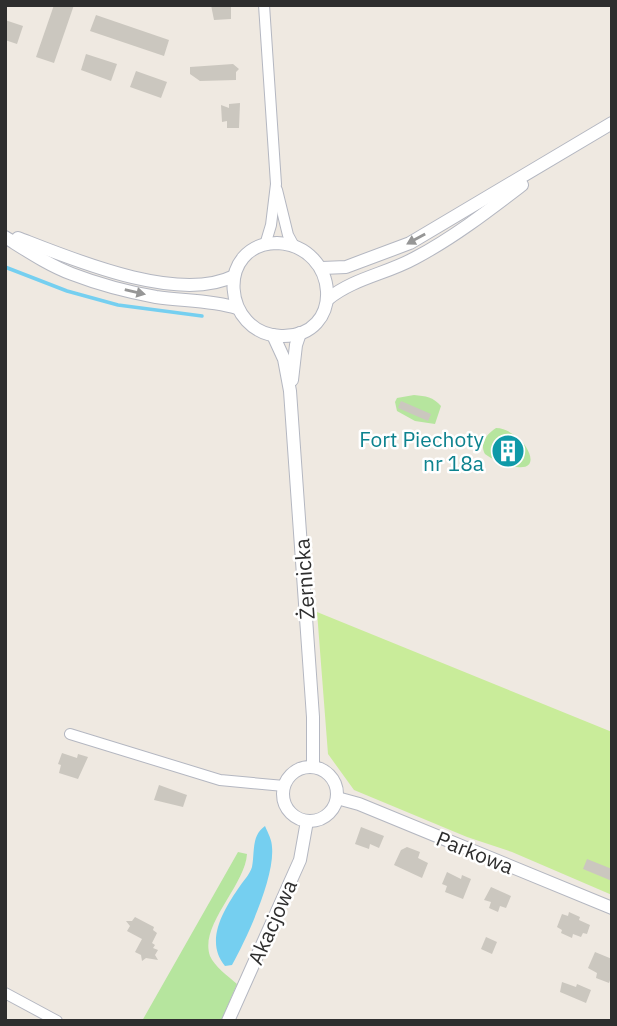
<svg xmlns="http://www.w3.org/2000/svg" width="617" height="1026" font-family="'IBM Plex Sans',sans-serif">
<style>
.green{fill:#b6e59e}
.pitch{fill:#c9ec9a}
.water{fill:#75cff0}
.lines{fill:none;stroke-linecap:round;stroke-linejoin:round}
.stream{stroke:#75cff0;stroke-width:3.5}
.building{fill:#cbc7bf}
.minor-casing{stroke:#b4b7c1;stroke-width:12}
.tertiary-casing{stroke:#b4b7c1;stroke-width:14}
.minor{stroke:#fff;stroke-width:10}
.tertiary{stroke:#fff;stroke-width:12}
.oneway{fill:#969696}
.labels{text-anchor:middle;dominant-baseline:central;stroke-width:5;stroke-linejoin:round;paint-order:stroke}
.culture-label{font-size:21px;fill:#0d838f;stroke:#fff;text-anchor:end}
.street-label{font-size:21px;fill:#2e2e2e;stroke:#fff}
</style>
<rect width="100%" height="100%" fill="#efe9e1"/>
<!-- green -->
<g class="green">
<path d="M414 395C426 396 433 397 441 406L435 424 415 421 397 411 395 402 397 398Z"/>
<path d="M496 428C504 428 510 432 517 437 528 445 541 470 517 467 506 466 493 460 485 454 479 443 487 434 496 428Z"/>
<path d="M238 852 247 854C245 886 199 925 210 956 214 966 229 977 237 984L221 1021H142Z"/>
</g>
<!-- pitch -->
<polygon class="pitch" points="317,612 612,732 612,895 512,852 467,837 354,790 328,754"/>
<!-- water -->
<path class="water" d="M265 826C268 833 272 840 272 847 275 877 247 938 232 965L225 966C204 941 224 909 240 886 244 880 250 874 252 867 255 852 251 836 265 826Z"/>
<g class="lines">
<!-- stream -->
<polyline class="stream" points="5,267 67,291 118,305 202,316"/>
</g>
<!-- building -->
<g class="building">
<polygon points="54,5 74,5 54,63 36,57"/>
<polygon points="211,5 231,5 231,19 214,20"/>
<polygon points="96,15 169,40 164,56 90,31"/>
<polygon points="5,20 23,26 17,44 5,40"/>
<polygon points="86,54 117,64 111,81 81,70"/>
<polygon points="233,64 239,69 236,72 236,80 200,81 190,74 190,67"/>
<polygon points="136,71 167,82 161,98 130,87"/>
<polygon points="240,103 239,128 227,128 227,121 222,122 221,105 229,108 229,104"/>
<polygon points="401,401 431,414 428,421 398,408"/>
<polygon points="494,440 525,455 521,462 491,447"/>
<polygon points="62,753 77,758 78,754 88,757 78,779 59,773 61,765 58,764"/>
<polygon points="159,785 187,795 183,807 154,800"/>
<polygon points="361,827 384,836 379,848 370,844 369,849 355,844"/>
<polygon points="407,847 420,852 418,858 428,863 422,878 394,865 401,850"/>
<polygon points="587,859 612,869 612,881 583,869"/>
<polygon points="447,872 461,879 462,875 471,879 463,899 445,892 447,886 442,884"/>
<polygon points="491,887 511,896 506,908 500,906 498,912 489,908 491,902 484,900"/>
<polygon points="569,912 580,917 579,920 590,925 587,934 583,933 581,937 573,934 572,938 561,933 562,930 557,927 562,914 568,916"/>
<polygon points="135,917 154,927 153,930 157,933 152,943 155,945 153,948 158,950 155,955 158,960 146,958 142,961 141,955 135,952 142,939 127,931 130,926 126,921 132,921"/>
<polygon points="486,937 497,942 492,954 481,949"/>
<polygon points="595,952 612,959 612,975 609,983 596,978 597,973 588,968"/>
<polygon points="562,982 576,987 577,984 591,990 586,1003 560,992"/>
</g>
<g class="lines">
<defs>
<g id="minor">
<polyline points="264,5 276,184 271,225 265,245"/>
<polyline points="277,190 288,235 294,246"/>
<polyline points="70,734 220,780 284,786"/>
<polyline points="5,993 57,1021"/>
</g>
<g id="tertiary">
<path d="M5 237C26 250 48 265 72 274 98 284 128 292 156 297 183 301 211 300 237 308"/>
<path d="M18 238C72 259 178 304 234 276"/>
<path d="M277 243C340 246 346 338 281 336 222 334 215 244 277 243Z"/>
<polyline points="322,268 346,267 410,243 612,123"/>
<path d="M328 299C354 278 386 274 415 258 453 238 488 211 522 185"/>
<polyline points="273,335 284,359 290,391 313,717 313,767"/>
<polyline points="292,380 296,345 300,333"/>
<circle cx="310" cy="794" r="27"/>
<polyline points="337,798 359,804 612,908"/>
<polyline points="228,1021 300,860 307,821"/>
</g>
</defs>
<!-- minor casing -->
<use href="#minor" class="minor-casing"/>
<!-- tertiary casing -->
<use href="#tertiary" class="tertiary-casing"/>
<!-- minor -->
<use href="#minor" class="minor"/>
<!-- tertiary -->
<use href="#tertiary" class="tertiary"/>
</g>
<!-- one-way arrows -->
<defs><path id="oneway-solid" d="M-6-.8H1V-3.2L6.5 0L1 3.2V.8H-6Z" transform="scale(1.75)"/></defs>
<g class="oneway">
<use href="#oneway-solid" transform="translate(416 239) rotate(151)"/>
<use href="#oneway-solid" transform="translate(135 292) rotate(13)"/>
</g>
<!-- icons -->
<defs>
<symbol id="building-disc" viewBox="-11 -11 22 22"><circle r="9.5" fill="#0f9aa8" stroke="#fff"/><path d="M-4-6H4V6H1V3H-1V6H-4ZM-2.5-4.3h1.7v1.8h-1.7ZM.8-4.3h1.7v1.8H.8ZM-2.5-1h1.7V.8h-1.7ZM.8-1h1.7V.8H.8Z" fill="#fff"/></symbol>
</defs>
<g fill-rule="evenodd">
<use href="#building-disc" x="489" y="432" width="38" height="38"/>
</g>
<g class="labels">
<!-- culture labels -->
<g class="culture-label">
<text x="484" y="439">Fort Piechoty<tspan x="484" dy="24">nr 18a</tspan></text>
</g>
<!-- street labels -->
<g class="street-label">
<text transform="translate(304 579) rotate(-94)">Żernicka</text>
<text transform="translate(475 852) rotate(22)">Parkowa</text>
<text transform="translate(272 922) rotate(-66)">Akacjowa</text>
</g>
</g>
<!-- border -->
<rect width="617" height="1026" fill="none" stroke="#2e2e2e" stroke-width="14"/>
</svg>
